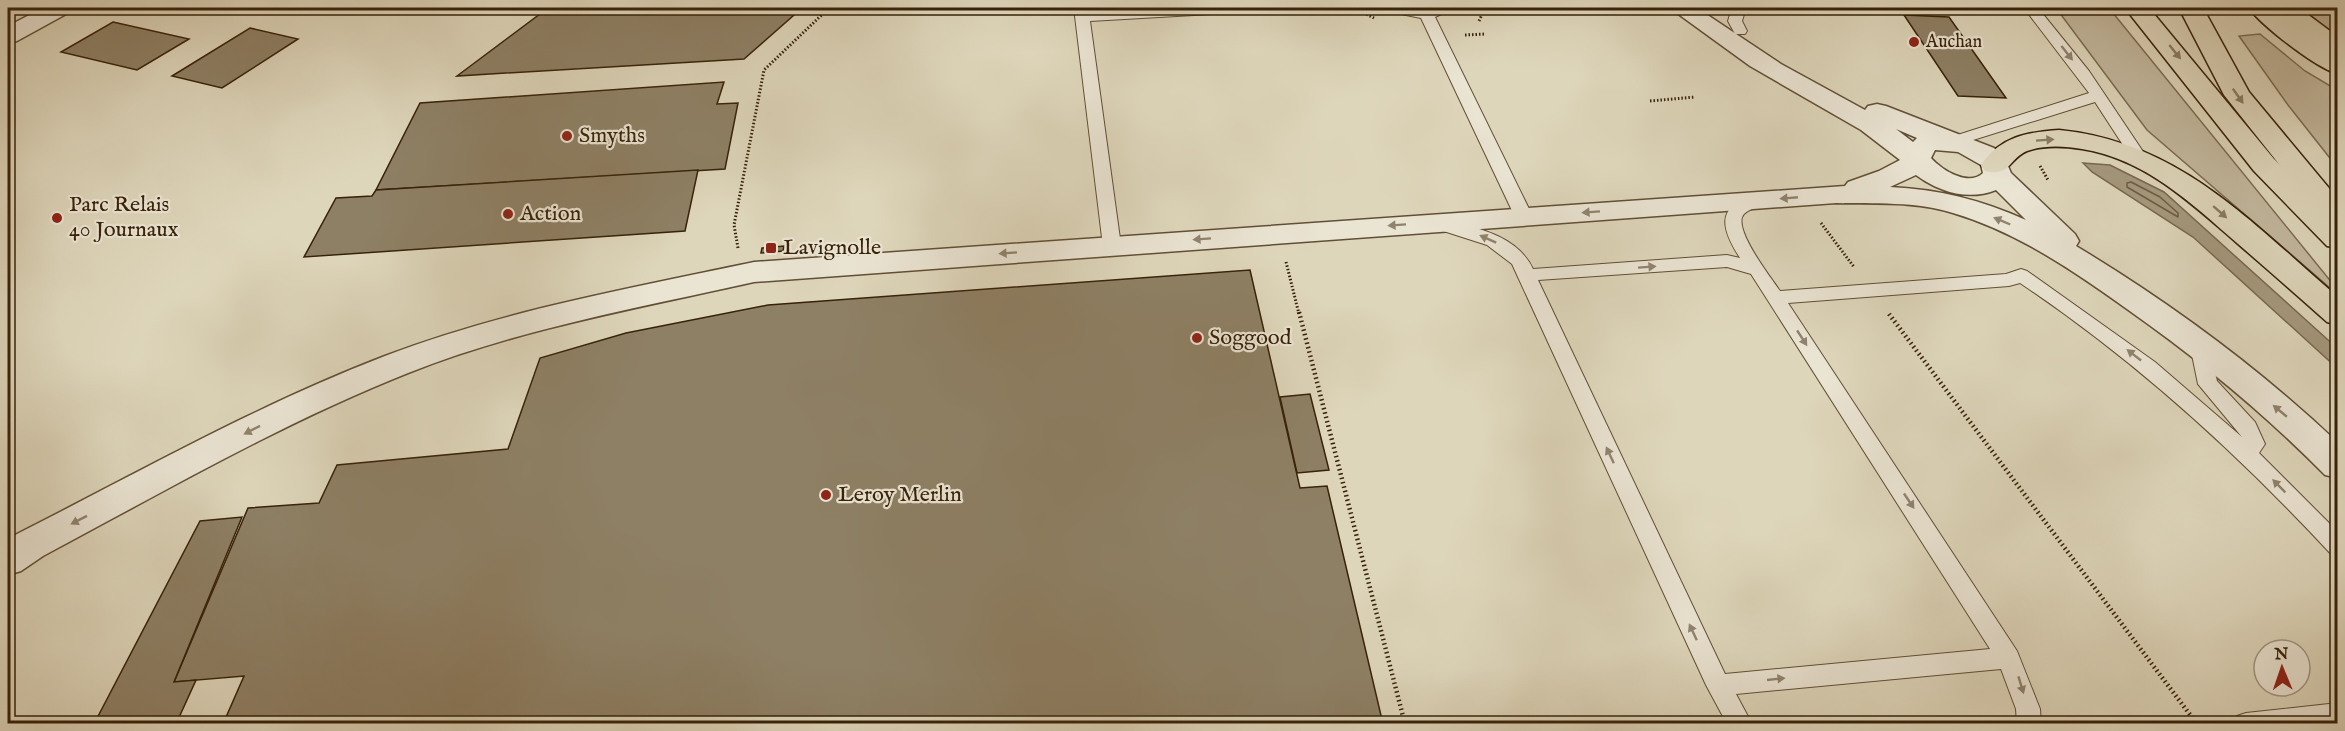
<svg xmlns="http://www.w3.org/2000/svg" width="2345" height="731" font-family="'IM FELL English',serif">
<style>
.green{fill:#c2b79d;stroke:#7c6c52;stroke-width:1.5}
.water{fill:#a5997e;stroke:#79694f;stroke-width:1.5}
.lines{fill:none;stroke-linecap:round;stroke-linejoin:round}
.shore{stroke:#6e5e43;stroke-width:1.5}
.building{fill:#8e8065;stroke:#372208;stroke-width:1.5}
.service-casing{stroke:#614f35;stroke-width:2}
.minor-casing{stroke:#614f35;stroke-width:3}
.trunk-casing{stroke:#372208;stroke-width:3}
.motorway-casing{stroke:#372208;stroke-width:3}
.path-far1{stroke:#372208;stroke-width:3;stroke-dasharray:1.5 2;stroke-linecap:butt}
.path{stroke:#372208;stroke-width:4.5;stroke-dasharray:1.5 3;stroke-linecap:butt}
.service{fill:#eae4d3;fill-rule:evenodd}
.minor{fill:#eae4d3;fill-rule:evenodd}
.trunk{fill:#ded6bb;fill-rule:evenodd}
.motorway{fill:#ded6bb;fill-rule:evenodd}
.oneway{fill:#8a7c62}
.oneway2{fill:#90836e}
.poi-dot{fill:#8f2418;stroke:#eae4d3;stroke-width:2}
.labels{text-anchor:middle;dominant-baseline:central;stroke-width:4.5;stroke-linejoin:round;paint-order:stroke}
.far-poi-label{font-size:18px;fill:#372208;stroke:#eae4d3;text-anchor:start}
.poi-label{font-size:22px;fill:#372208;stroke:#eae4d3;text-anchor:start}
</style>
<rect width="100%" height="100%" fill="#ded6bb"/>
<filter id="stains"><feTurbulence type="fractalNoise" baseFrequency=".00333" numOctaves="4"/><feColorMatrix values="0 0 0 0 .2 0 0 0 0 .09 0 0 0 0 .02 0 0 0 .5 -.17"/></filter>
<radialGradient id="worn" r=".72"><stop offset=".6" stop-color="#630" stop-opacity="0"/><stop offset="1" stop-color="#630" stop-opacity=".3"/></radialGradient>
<!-- green -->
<g class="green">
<polygon points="2056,8 2109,8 2337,289 2337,294 2147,130"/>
<polygon points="2302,8 2337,15 2337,39 2336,38"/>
<polygon points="2260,34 2305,71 2337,90 2337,167 2288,105 2239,36"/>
</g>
<!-- water -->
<polygon class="water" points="2083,163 2110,165 2164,192 2337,348 2337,368 2193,237 2092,172"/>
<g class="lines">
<!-- shore -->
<polygon class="shore" points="2131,182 2160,197 2178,213 2178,217 2127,187 2127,183"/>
</g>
<!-- building -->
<g class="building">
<polygon points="548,8 802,8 744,59 457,76"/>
<polygon points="1904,15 1949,17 2006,98 1958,96"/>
<polygon points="113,22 189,39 137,70 61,52"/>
<polygon points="250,28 298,39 222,88 172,76"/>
<polygon points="724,82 717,104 738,103 725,169 376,190 420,103"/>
<polygon points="698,170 685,231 304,257 336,198 372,196 376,190"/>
<polygon points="784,246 783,251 761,253 762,248"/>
<polygon points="1250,270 1300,488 1327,486 1383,724 223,724 244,676 174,682 248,508 319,503 337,465 508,449 540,358 626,333 768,305"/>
<polygon points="1310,394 1329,470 1297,473 1280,397"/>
<polygon points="242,517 174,682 196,680 176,724 94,724 200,521"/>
</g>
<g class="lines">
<defs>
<g id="service">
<polygon points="1074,8 1088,8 1089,12 1178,8 1253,8 1246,12 1090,21 1121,246 1112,252 1103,246"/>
<polygon points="1388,8 1454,8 1435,17 1533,217 1530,221 1524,222 1515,217 1421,18 1396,13"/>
<polygon points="1732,8 1746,8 1742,21 1747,31 1745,34 1735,34 1728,21"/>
<polygon points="2024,8 2038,8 2089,71 2148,159 2146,162 2134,162 2095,102 1957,145 1945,145 1943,142 1945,139 2089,93"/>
<path d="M1755 196 1764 201C1759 208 1750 208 1744 214 1731 227 1772 279 1780 291L2006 274 2021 269 2027 271 2155 362 2242 437 2198 384 2190 345 2193 340H2207L2217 381 2255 422 2265 444 2259 453 2338 532V556L2330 553C2236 452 2135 360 2020 283L2009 286 1788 303 2017 651 2040 709 2041 724H2017L2016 709 2001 669 1736 694 1752 724H1727L1706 685 1512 264 1487 245 1431 227 1428 223 1437 218C1472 227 1516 233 1533 269L1727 255 1740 258C1722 230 1714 206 1755 196ZM1727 267 1751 274 1990 649 1725 674 1538 280Z"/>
<polygon points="2338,703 2338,724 2234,724 2237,716 2246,713"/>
</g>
<g id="minor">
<polygon points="43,8 72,8 68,13 17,41 8,43 8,26"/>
<path d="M1670 8H1697L1781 64 1865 110 1868 106 1877 104 1886 106 1994 148 2005 159 2011 173 2075 234 2079 241 2076 246C2169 302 2259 368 2338 443V478L2325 475C2264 413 2198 359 2127 309 2074 271 2017 232 1953 213 1916 201 1874 204 1836 203L754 282C638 308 519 329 408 373 282 423 163 492 43 556L21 571 8 575V540L17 534C138 473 257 405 385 356 503 311 630 288 754 262L1845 186 1848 182 1879 171 1900 160 1861 130 1750 66ZM1896 129 1917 138 1913 142ZM1935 150 1958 152 1981 165 1983 173C1968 187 1942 170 1931 158ZM1916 175C1939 192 1968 201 1996 190L2026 220C1982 200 1938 189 1890 187Z"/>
</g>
<g id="trunk">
<polygon points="2179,8 2203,8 2249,92 2338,199 2338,228 2328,226 2224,95"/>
<polygon points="2272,8 2299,8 2338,37 2338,56 2329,54"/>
<path d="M2059 130C2180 142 2250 222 2338 297V325L2327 322C2297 295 2267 269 2237 243 2191 203 2145 159 2082 149 2064 146 2044 145 2027 151 2008 159 2011 177 1985 171L1981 165C2000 137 2027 132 2059 130Z"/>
</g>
<g id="motorway">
<polygon points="2125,8 2149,8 2274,159 2338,221 2338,248 2327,246 2254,171"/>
<path d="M2249 8H2275L2313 39 2338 55V74C2316 68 2262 26 2249 8Z"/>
</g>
</defs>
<!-- service casing -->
<use href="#service" class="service-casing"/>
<!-- minor casing -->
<use href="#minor" class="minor-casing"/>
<!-- trunk casing -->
<use href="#trunk" class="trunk-casing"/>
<!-- motorway casing -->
<use href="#motorway" class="motorway-casing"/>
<!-- path-far1 -->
<g class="path-far1">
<polyline points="1354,8 1374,18"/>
<polyline points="1479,21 1485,8"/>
<polyline points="1465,35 1486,34"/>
<polyline points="1650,101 1695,97"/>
<polyline points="2040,166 2048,180"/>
<polyline points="1821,223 1854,267"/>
<polyline points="738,248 734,225 764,70 829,8"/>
<polyline points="1286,262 1299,314"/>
</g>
<!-- path -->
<g class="path">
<polyline points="1299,312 1405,724"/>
<polyline points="1889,314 2197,724"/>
</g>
<!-- service -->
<use href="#service" class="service"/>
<!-- minor -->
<use href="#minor" class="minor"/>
<!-- trunk -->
<use href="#trunk" class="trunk"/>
<!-- motorway -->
<use href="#motorway" class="motorway"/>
</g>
<!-- one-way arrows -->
<defs><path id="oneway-solid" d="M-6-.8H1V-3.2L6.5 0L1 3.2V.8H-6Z" transform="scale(1.5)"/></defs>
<g class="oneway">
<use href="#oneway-solid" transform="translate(2175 52) rotate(51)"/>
<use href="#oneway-solid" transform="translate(2238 96) rotate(55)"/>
<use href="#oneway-solid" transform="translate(2045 140) rotate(-4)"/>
<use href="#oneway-solid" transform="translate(2220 212) rotate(41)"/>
</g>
<g class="oneway2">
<use href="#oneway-solid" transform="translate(2067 53) rotate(52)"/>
<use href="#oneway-solid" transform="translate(1789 198) rotate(175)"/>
<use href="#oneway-solid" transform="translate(1591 212) rotate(176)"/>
<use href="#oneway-solid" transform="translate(2002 221) rotate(-157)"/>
<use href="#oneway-solid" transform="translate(1397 225) rotate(176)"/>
<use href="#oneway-solid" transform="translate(1202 239) rotate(176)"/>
<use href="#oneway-solid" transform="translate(1488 239) rotate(-156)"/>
<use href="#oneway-solid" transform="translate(1008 253) rotate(176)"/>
<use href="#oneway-solid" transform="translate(1647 267) rotate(-4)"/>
<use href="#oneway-solid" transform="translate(1802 338) rotate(57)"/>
<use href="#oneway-solid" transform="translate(2134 355) rotate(-142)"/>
<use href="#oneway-solid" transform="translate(2280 411) rotate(-140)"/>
<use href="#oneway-solid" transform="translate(252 430) rotate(153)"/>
<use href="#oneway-solid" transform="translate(1610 455) rotate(-115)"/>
<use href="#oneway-solid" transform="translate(2279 486) rotate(-135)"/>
<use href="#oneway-solid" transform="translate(1909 501) rotate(56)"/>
<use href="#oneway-solid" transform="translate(79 520) rotate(153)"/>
<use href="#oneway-solid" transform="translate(1693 632) rotate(-115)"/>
<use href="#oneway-solid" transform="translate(1776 679) rotate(-6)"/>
<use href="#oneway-solid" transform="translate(2021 685) rotate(73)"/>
</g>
<!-- markers -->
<g class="poi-dot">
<circle cx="1914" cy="42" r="6"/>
<circle cx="567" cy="136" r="6"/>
<circle cx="508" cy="214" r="6"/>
<circle cx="57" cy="218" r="6"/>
<rect x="765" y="242" width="12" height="12" rx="3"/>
<circle cx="1197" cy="338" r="6"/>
<circle cx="826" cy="495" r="6"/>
</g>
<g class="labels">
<!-- far-poi labels -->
<g class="far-poi-label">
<text x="1926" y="42">Auchan</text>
</g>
<!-- poi labels -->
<g class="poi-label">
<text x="579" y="136">Smyths</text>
<text x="69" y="205">Parc Relais<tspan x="69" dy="25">40 Journaux</tspan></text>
<text x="520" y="214">Action</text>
<text x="783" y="248">Lavignolle</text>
<text x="1209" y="338">Soggood</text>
<text x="838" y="495">Leroy Merlin</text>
</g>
</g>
<!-- margin -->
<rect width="2345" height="731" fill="none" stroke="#ded6bb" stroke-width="30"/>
<rect x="9" y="9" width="2327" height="713" fill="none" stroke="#372208" stroke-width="3"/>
<rect x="15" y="15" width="2315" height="701" fill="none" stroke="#372208" stroke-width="1.5"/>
<!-- north arrow -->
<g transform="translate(2282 668) rotate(358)"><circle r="28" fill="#eae4d3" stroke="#a29682" stroke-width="1.5"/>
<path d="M0-4.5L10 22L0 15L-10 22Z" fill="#8f2418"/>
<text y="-9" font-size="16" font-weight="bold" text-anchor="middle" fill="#372208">N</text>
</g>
<rect width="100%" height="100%" filter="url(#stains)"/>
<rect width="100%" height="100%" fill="url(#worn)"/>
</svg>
